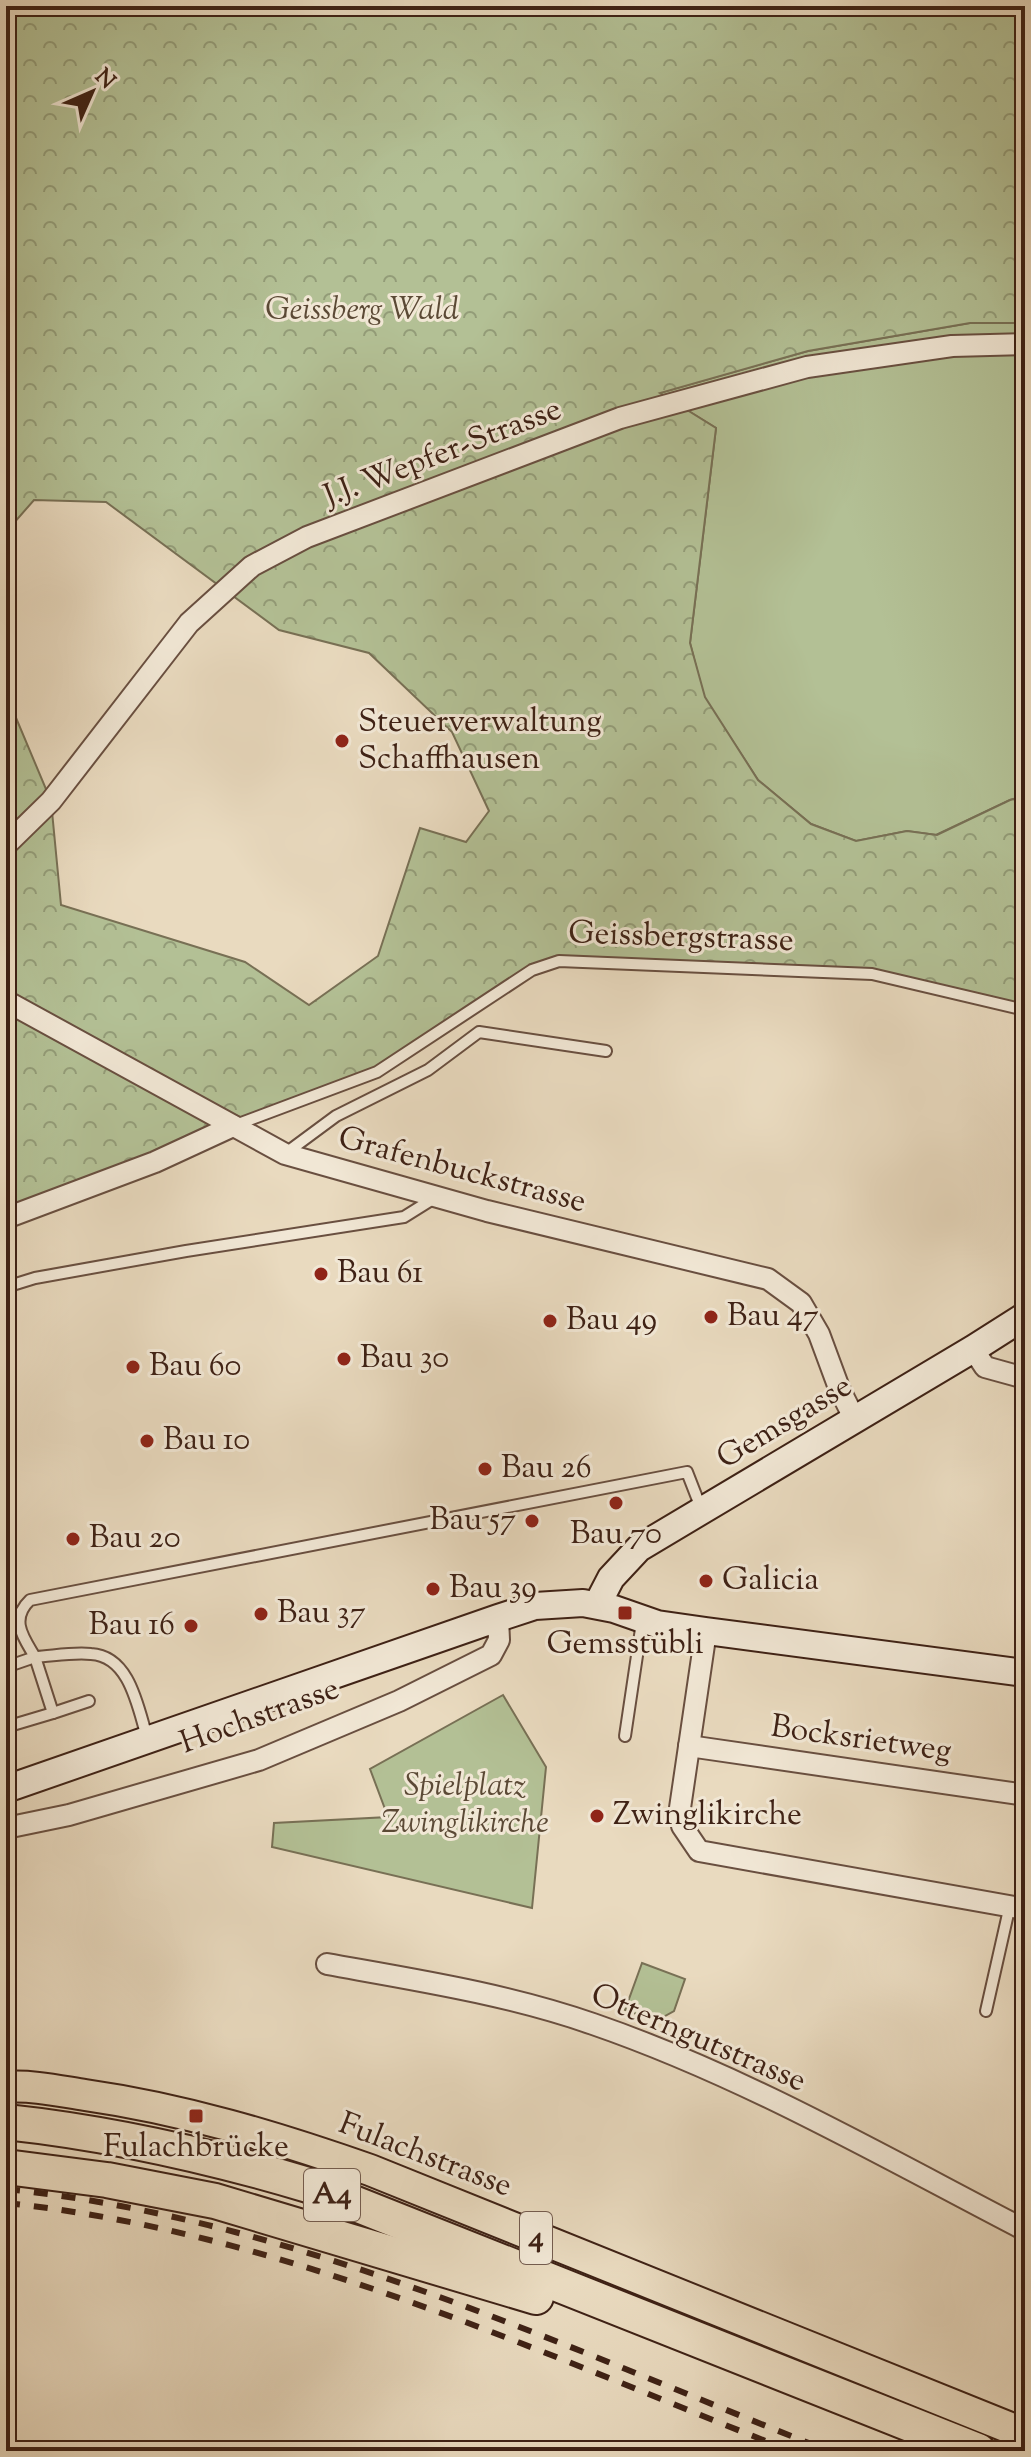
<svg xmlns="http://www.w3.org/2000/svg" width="1031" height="2457" font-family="'Sorts Mill Goudy',serif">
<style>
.green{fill:#b3c095;stroke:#787055;stroke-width:2}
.forest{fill:url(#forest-crowns);stroke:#787055;stroke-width:2}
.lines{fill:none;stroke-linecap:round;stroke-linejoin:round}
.lane-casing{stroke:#694f40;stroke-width:14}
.street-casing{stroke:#694f40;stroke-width:24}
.secondary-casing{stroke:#3e2115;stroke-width:30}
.primary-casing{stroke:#3e2115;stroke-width:34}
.highway-casing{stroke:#3e2115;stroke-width:38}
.lane{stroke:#f1e7d5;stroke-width:10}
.street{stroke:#f1e7d5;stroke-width:20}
.secondary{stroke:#f1e7d5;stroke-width:26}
.primary{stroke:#e9dabf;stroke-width:30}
.highway{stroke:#e9dabf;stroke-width:34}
.rail{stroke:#3e2115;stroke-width:6;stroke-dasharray:14 14;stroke-linecap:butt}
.poi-dot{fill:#8f2418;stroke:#f1e7d5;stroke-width:3}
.labels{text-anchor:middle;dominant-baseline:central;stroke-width:6;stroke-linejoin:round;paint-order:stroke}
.shield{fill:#f1e7d5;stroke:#745c4f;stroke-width:2}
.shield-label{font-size:30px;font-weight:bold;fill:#3e2115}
.park-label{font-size:32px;font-style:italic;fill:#5b4935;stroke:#f1e7d5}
.street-label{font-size:32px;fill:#3e2115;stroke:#f1e7d5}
.poi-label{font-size:32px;fill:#3e2115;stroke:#f1e7d5;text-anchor:start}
</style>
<defs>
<pattern id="forest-crowns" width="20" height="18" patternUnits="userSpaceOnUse" patternTransform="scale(2)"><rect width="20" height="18" fill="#b3c095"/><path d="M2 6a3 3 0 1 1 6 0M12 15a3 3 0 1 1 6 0" fill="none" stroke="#939c78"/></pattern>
</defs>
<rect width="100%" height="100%" fill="#e9dabf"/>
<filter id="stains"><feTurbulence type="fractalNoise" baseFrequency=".0025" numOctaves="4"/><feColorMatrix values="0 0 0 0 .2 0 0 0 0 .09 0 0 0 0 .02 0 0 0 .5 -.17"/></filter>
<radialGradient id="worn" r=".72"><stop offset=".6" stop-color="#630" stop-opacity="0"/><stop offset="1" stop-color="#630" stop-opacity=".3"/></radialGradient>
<!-- green -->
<g class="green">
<polygon points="970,323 1025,323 1025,796 1010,800 936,835 907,831 856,841 811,824 758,780 704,697 690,643 716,428 659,393 808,351"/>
<polygon points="503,1695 546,1767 532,1908 272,1847 274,1823 388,1817 370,1769"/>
<polygon points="642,1963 685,1979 674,2011 656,2021 625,2010"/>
</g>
<!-- forest -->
<polygon class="forest" points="6,6 1025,6 1025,323 970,323 808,351 660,393 716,428 690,643 705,697 758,780 811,824 856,841 907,831 937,835 1010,800 1025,796 1025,1010 872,974 559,961 531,970 377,1072 6,1218 6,694 51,801 61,905 245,962 309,1005 378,956 420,828 466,842 489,811 452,732 369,653 279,630 106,502 34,500 6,532"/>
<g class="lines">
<defs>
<g id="lane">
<polyline points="233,1126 377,1072 532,970 559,961 872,974 1025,1010"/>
<polyline points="286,1153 336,1116 428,1070 479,1032 606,1051"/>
<polyline points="6,1287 35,1278 186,1251 404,1217 436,1197"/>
<polyline points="6,1602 18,1618"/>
<polyline points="6,1667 35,1657 53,1713 6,1727"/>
<polyline points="53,1713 89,1701"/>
<polyline points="625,1736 642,1622"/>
<path d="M147 1737C138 1708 130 1656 91 1654 73 1652 53 1656 35 1657 24 1638 9 1620 30 1600L687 1472 701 1508"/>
<polyline points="986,2011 1010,1905"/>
</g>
<g id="street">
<polyline points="6,845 51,801 189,623 252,566 307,537 620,418 807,367 952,346 1025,344"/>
<polyline points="6,1001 285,1154 487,1211 768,1279 801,1303 819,1334 839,1388 855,1420"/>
<polyline points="6,1218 155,1162 233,1126"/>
<polyline points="973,1349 985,1367 1025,1378"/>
<polyline points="706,1631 680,1808 682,1826 699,1851 1025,1909"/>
<polyline points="689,1746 1025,1795"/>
<polyline points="6,1828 69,1815 259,1760 399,1701 491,1655 499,1640 498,1618"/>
<path d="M327 1964C416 1980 507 1994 593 2024 744 2076 884 2157 1025 2230"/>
</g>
<g id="secondary">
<polyline points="597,1605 611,1578 639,1548 973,1349 1025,1316"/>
<polyline points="6,1789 498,1618 535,1606 583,1603 614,1609 657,1624 706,1631 1025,1673"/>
</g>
<path id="primary" d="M6 2087C32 2085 59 2091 85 2095 183 2109 276 2137 370 2170L1025 2434"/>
<g id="highway">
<path d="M6 2122C109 2133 208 2155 308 2185L978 2451"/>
<polyline points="6,2167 107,2180 215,2201 536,2297"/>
</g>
</defs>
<!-- lane casing -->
<use href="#lane" class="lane-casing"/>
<!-- street casing -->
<use href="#street" class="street-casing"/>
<!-- secondary casing -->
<use href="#secondary" class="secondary-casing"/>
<!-- primary casing -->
<use href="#primary" class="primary-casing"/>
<!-- highway casing -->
<use href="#highway" class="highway-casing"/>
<!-- lane -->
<use href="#lane" class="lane"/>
<!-- street -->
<use href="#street" class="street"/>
<!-- secondary -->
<use href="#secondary" class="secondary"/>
<!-- primary -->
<use href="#primary" class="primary"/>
<!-- highway -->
<use href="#highway" class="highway"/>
<!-- rail -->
<g class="rail">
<path d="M6 2189C295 2219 561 2346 829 2451"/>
<path d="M6 2203C282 2232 535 2351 791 2451"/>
</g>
</g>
<!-- markers -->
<g class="poi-dot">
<circle cx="342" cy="741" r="8"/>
<circle cx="321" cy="1274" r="8"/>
<circle cx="711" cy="1317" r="8"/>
<circle cx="550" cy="1321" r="8"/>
<circle cx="344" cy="1359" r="8"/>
<circle cx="133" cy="1367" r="8"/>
<circle cx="147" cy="1441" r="8"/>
<circle cx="485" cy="1469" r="8"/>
<circle cx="616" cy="1503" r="8"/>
<circle cx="532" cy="1521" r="8"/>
<circle cx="73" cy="1539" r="8"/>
<circle cx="706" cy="1581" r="8"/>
<circle cx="433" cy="1589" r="8"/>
<rect x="617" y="1605" width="16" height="16" rx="4"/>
<circle cx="261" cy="1614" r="8"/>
<circle cx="191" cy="1626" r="8"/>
<circle cx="597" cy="1816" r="8"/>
<rect x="188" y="2108" width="16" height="16" rx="4"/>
</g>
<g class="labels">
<!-- shield labels -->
<g class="shield">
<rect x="304" y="2169" width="56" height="52" rx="6"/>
<rect x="520" y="2212" width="32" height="52" rx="6"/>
</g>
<g class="shield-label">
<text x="332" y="2195">A4</text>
<text x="536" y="2238">4</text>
</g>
<!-- park labels -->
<g class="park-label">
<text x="362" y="311">Geissberg Wald</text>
<text x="465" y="1787">Spielplatz<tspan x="465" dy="37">Zwinglikirche</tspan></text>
</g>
<!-- street labels -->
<g class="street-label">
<text transform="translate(443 454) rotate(-21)">J.J. Wepfer-Strasse</text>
<text transform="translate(681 938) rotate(2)">Geissbergstrasse</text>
<text transform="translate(462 1171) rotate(15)">Grafenbuckstrasse</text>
<text transform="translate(785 1423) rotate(-31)">Gemsgasse</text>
<text transform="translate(260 1717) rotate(-20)">Hochstrasse</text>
<text transform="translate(861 1740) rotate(8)">Bocksrietweg</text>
<text transform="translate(698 2039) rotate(23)">Otterngutstrasse</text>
<text transform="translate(425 2156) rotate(21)">Fulachstrasse</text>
</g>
<!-- poi labels -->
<g class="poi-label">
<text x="358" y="723">Steuerverwaltung<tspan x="358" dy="37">Schaffhausen</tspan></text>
<text x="337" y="1274">Bau 61</text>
<text x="727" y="1317">Bau 47</text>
<text x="566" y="1321">Bau 49</text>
<text x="360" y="1359">Bau 30</text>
<text x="149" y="1367">Bau 60</text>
<text x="163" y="1441">Bau 10</text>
<text x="501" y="1469">Bau 26</text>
<text x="516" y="1521" text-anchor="end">Bau 57</text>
<text x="616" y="1535" text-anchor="middle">Bau 70</text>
<text x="89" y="1539">Bau 20</text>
<text x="722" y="1581">Galicia</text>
<text x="449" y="1589">Bau 39</text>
<text x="277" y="1614">Bau 37</text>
<text x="175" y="1626" text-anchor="end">Bau 16</text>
<text x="625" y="1645" text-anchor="middle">Gemsstübli</text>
<text x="613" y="1816">Zwinglikirche</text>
<text x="196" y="2148" text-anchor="middle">Fulachbrücke</text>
</g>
</g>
<!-- margin -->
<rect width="1031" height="2457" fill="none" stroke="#e9dabf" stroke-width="32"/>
<rect x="8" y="8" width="1015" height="2441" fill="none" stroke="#3e2115" stroke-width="4"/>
<rect x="16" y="16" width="999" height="2425" fill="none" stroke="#3e2115" stroke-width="2"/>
<!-- north arrow -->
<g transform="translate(92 92) rotate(45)" stroke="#f1e7d5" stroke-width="6" paint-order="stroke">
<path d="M0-6L14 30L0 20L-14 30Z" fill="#3e2115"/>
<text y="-12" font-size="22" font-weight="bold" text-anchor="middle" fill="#3e2115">N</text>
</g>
<rect width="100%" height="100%" filter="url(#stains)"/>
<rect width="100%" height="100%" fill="url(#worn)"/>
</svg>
